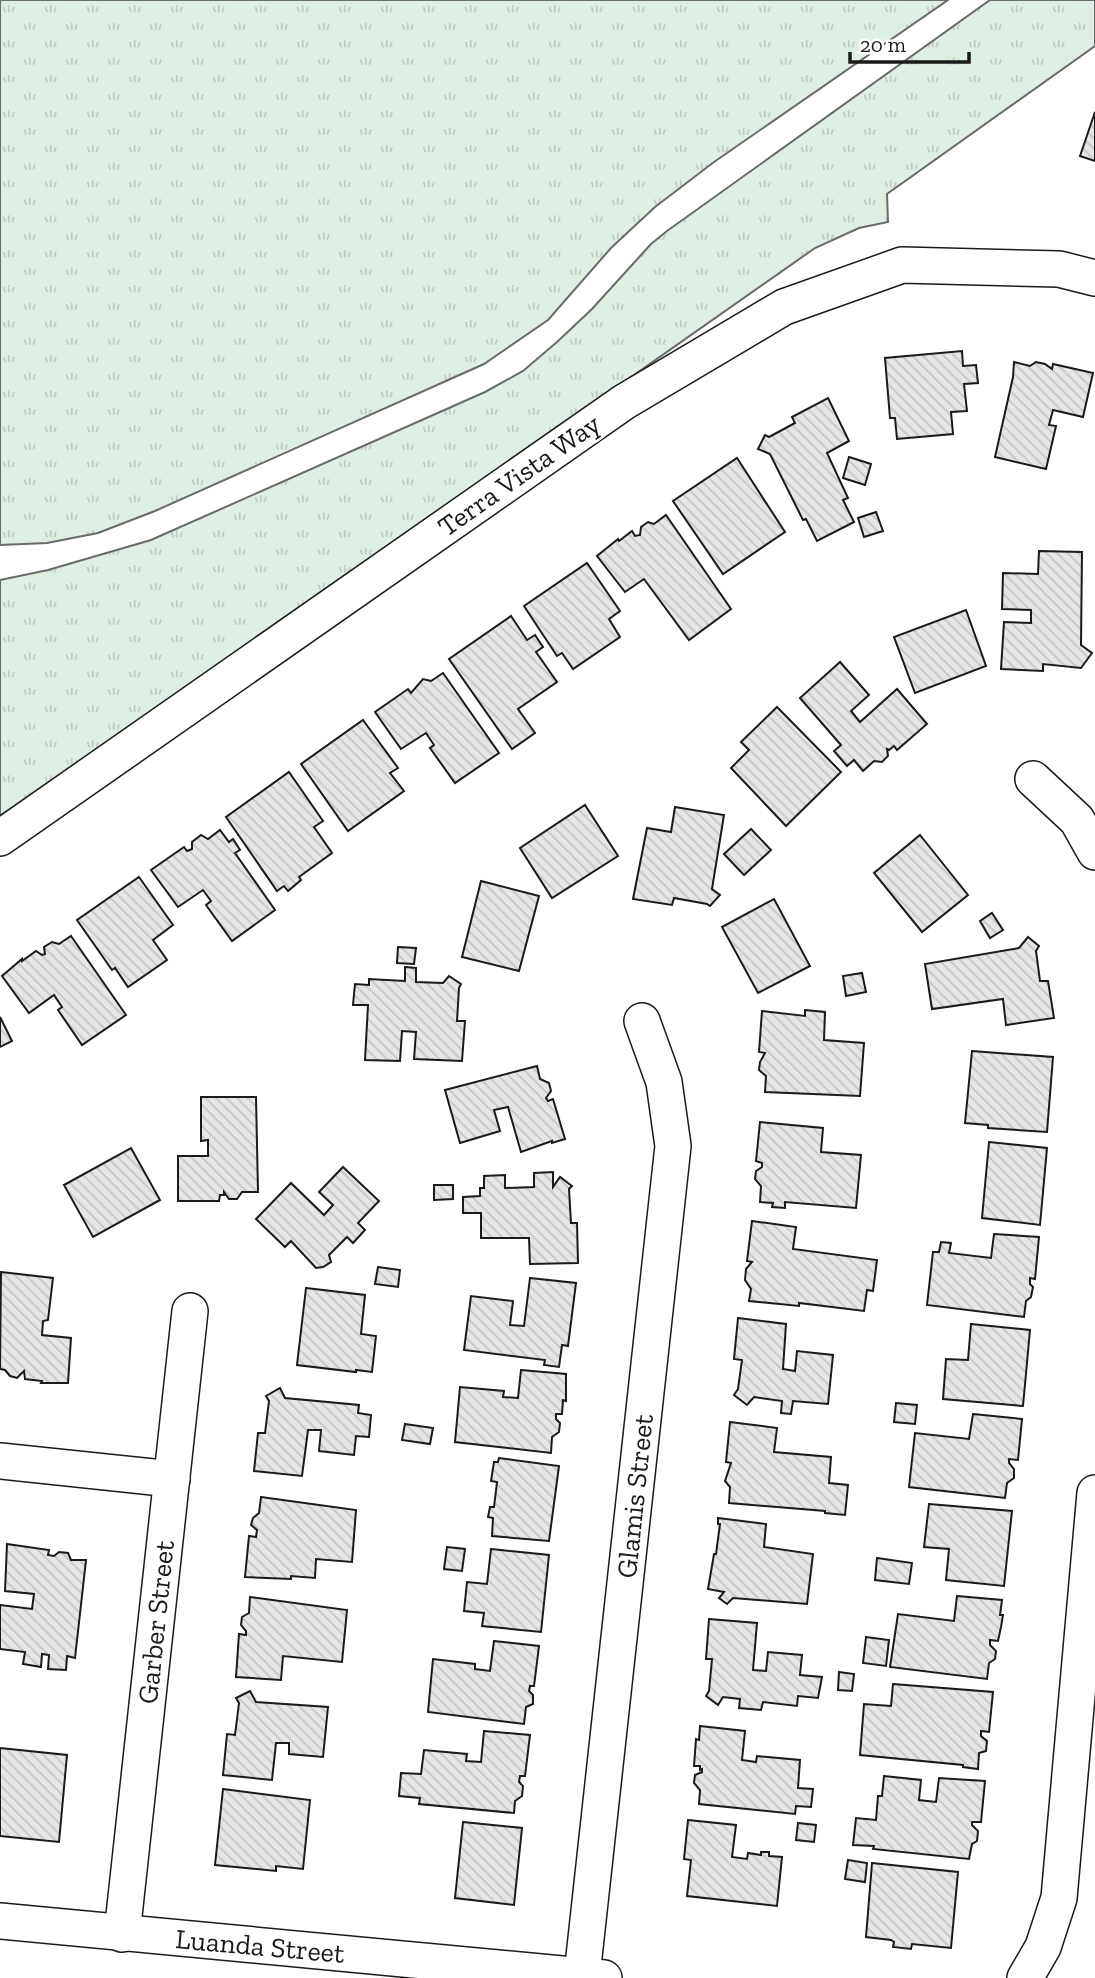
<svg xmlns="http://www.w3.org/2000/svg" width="1095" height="1978" font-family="'Zilla Slab',serif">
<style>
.grass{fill:url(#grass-tufts);stroke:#6a6a6a;stroke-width:2}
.building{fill:url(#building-back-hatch);stroke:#1a1a1a;stroke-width:2}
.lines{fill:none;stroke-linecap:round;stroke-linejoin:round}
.street-casing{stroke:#1a1a1a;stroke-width:38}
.street{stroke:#fff;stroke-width:35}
.labels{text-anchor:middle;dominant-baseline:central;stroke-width:5;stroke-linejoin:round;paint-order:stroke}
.street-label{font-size:28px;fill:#1a1a1a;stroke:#fff}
</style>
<defs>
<pattern id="grass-tufts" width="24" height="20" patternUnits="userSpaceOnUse" patternTransform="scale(1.75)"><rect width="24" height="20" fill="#e0efe3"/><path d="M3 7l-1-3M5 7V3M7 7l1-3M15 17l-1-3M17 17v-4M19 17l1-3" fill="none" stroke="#c0ccc2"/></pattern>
<pattern id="building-back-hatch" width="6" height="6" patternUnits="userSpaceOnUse" patternTransform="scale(1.75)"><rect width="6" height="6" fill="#e6e6e6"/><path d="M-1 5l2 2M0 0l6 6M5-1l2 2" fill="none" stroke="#c5c5c5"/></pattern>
</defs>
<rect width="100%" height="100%" fill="#fff"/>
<!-- grass -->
<g class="grass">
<polygon points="0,0 948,0 714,162 655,207 611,248 548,320 484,364 155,511 98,533 47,543 0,545"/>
<polygon points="990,0 1095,0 1095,46 887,194 888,222 859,228 815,248 0,820 0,580 48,570 151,540 485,392 523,371 557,342 592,309 651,244 667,231"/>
</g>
<!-- building -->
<g class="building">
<polygon points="1095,112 1095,161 1080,156"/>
<polygon points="962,351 963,366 976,365 978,383 964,384 967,411 951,412 953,434 897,439 895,418 890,418 885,358"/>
<polygon points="1014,362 1030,366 1036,362 1045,364 1052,369 1053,364 1093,373 1083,417 1053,410 1049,425 1056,426 1046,469 995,457 1013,377"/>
<polygon points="828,398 849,441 827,453 848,498 843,500 854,522 817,541 806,519 803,520 770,454 758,449 765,435 769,437 795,423 792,417"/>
<polygon points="849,457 871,464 865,485 843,478"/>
<polygon points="737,458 785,532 723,574 673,501"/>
<polygon points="876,512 883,531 864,537 858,518"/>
<polygon points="666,515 731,609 689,640 644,579 625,592 597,556 618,539 619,541 632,531 635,536 640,535 641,527 648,522 654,524"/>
<polygon points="1039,551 1082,552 1081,645 1092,653 1081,668 1043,664 1043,671 1001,669 1004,622 1031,623 1031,610 1002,609 1003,573 1038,574"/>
<polygon points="587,563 620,611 609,619 620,637 573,669 562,653 557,656 524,606"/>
<polygon points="966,610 986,666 915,693 894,637"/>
<polygon points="511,616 527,640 535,635 543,647 536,652 557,682 518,709 535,733 512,749 449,659"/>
<polygon points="840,662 869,695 851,711 860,722 897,689 927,724 897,750 894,746 889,750 887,749 888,756 882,762 874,761 863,771 854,760 847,766 834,751 841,745 800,698"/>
<polygon points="443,673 499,753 455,783 430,748 434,745 426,733 401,749 375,712 408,689 411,693 423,679 431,681"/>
<polygon points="777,707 841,772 786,826 731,768 749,750 741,742"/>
<polygon points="363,720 398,768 390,773 404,791 348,831 301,764"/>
<polygon points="289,772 323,821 314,827 332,853 299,877 301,880 288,891 284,886 277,891 226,817"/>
<polygon points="585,805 618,856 552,898 520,848"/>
<polygon points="675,807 724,815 712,889 720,895 710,906 707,904 674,898 672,905 633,899 647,828 671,832"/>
<polygon points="751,829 771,850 744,875 724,854"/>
<polygon points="220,830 229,842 233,839 240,850 235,853 275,910 232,941 206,905 211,901 203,890 178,907 151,870 184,847 187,851 192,849 192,842 201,835 208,839"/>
<polygon points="920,835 968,895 922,932 874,873"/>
<polygon points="139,877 173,925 153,940 167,960 128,987 115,968 112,970 77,920"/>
<polygon points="481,881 539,896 519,971 462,957"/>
<polygon points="774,899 810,966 758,993 722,927"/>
<polygon points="992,913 1003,930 990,938 980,921"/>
<polygon points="71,936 126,1015 82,1045 58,1010 62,1007 54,995 29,1013 2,976 22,959 22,961 36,951 42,955 45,954 44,947 52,942 59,944"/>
<polygon points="1028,937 1039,946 1036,951 1040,981 1048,981 1054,1018 1006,1025 1003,999 932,1009 925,964 1019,948"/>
<polygon points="398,947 416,948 414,964 397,963"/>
<polygon points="405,967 416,968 416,982 443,983 449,976 461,984 459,988 457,1021 465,1021 462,1061 414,1059 416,1032 402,1031 400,1061 365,1060 368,1005 353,1005 355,984 369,985 369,979 405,981"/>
<polygon points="862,973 866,992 846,996 843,976"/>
<polygon points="805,1010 825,1012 824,1040 864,1043 860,1096 765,1092 766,1076 759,1070 760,1062 765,1053 759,1052 762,1011 805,1016"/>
<polygon points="0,1017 12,1041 0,1047"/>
<polygon points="972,1051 1053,1057 1047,1132 988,1128 988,1125 965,1123"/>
<polygon points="537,1066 540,1079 549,1083 551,1091 546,1098 548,1101 553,1099 565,1139 552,1143 552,1141 521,1152 508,1107 494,1110 500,1131 460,1143 445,1090"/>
<polygon points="201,1097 256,1097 258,1192 242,1192 237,1199 229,1199 224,1192 224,1195 220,1195 219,1201 178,1201 178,1156 208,1156 208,1140 201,1141"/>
<polygon points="760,1122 823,1128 821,1152 861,1155 856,1208 785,1202 785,1208 772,1207 773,1203 760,1202 761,1186 755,1179 756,1171 762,1167 762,1163 756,1161"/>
<polygon points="989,1142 1047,1148 1040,1225 982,1218"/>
<polygon points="131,1148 160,1200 93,1237 64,1185"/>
<polygon points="343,1167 379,1201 358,1223 365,1230 353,1243 347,1237 329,1255 331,1262 323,1267 316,1268 291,1241 285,1247 256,1219 291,1183 324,1215 333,1205 319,1192"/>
<polygon points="553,1172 553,1187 560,1177 572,1186 569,1189 571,1223 577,1223 578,1263 530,1264 529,1238 481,1238 481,1213 463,1213 463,1197 480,1196 480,1188 484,1188 484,1176 505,1175 505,1188 534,1187 534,1173"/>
<polygon points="434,1185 453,1185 453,1199 434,1200"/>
<polygon points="752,1221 796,1227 793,1249 877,1260 873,1291 867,1290 864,1311 799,1303 799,1306 749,1301 751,1289 745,1280 746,1269 752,1262 747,1261"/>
<polygon points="994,1234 1039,1237 1035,1279 1030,1278 1030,1284 1033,1287 1031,1297 1026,1301 1024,1317 927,1305 933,1252 939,1252 941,1242 951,1243 949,1253 991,1258"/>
<polygon points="378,1267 400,1270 398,1287 375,1284"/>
<polygon points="1,1272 53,1278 48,1320 43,1321 42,1335 71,1338 68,1383 41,1383 42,1381 25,1379 24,1371 17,1378 10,1376 5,1370 0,1369"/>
<polygon points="530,1278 576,1283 568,1346 562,1345 559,1367 544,1365 545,1360 464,1350 471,1296 513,1301 510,1325 524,1326"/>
<polygon points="306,1288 365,1295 361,1334 376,1336 372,1372 356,1370 356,1372 297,1365"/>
<polygon points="738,1318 786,1324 783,1369 795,1371 797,1351 833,1355 828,1404 793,1401 791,1414 781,1413 782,1401 754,1397 747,1405 734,1395 738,1389 742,1360 734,1359"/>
<polygon points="971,1324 1030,1330 1023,1406 943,1399 946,1359 968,1360"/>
<polygon points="521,1370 566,1374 566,1401 563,1400 562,1414 556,1414 556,1419 560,1423 559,1432 552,1437 551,1453 455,1442 460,1387 504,1391 503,1397 518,1398"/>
<polygon points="280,1388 285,1398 359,1405 358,1413 371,1415 369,1437 356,1436 354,1455 319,1451 321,1430 308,1430 302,1476 254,1471 258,1433 265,1433 269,1401 266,1396"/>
<polygon points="896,1403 917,1405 915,1424 894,1422"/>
<polygon points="973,1414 1022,1419 1018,1460 1009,1459 1009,1463 1014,1469 1014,1478 1007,1483 1005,1498 909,1487 915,1433 969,1439"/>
<polygon points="730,1422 777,1428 774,1452 831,1457 829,1483 848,1485 845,1515 825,1513 825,1511 729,1503 730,1487 725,1481 731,1463 726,1462"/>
<polygon points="405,1424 433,1428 430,1444 402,1440"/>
<polygon points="499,1458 559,1466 549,1541 492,1536 493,1518 488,1517 490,1507 494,1507 497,1482 491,1481 494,1462 498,1462"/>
<polygon points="261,1497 356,1510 352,1562 316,1559 315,1578 291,1576 291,1579 245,1577 249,1536 256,1537 257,1530 251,1525 253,1518 259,1513"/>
<polygon points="929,1504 1012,1511 1004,1586 946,1580 949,1549 924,1547"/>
<polygon points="718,1518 766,1524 764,1547 813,1554 807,1604 733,1598 727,1604 719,1598 724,1592 708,1589 714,1554 716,1554 720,1524 718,1524"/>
<polygon points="7,1544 49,1550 48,1555 54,1556 59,1552 68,1553 71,1560 86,1560 75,1658 67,1656 66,1670 48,1669 49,1655 42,1654 41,1667 23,1664 25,1652 0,1649 0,1605 32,1609 34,1594 5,1591"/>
<polygon points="447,1547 465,1549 462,1571 444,1569"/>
<polygon points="491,1549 549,1555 541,1632 482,1626 484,1613 464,1611 467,1582 487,1584"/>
<polygon points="877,1558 912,1563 909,1584 875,1580"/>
<polygon points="957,1596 1002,1600 1000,1615 1003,1615 1001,1627 998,1641 990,1640 990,1645 996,1651 995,1659 989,1663 987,1679 890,1667 898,1614 954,1621"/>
<polygon points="250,1597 347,1610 342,1662 283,1656 281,1680 236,1677 239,1634 246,1635 246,1631 241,1625 242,1617 249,1613"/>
<polygon points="709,1619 757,1623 753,1670 766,1671 768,1652 802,1655 800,1675 822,1677 818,1698 798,1696 797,1706 763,1702 761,1710 739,1708 740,1699 723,1697 718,1705 706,1696 709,1691 712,1659 706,1659"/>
<polygon points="866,1637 889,1640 886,1666 863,1663"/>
<polygon points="494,1641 539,1646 534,1686 530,1686 529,1691 533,1695 533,1704 526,1707 524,1724 428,1712 433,1659 475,1664 475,1669 490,1671"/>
<polygon points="839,1672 854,1674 852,1691 838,1690"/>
<polygon points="893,1684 993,1692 989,1732 981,1731 981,1736 987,1741 986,1751 979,1753 978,1769 963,1767 963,1765 860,1755 864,1704 891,1706"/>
<polygon points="250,1691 256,1702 328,1707 323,1757 289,1754 289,1743 276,1743 272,1780 223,1775 227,1734 235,1735 239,1703 236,1698"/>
<polygon points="700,1726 745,1731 742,1760 756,1762 757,1756 800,1760 798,1788 813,1789 811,1807 796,1806 795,1814 699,1804 700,1790 694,1783 695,1775 702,1772 702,1769 700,1770 700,1766 694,1766 696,1739 699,1740"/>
<polygon points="484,1731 530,1735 525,1776 520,1776 519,1782 523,1786 522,1796 515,1801 514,1813 419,1804 420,1798 399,1796 401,1773 421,1774 424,1750 467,1754 466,1761 481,1762"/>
<polygon points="0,1748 67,1755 59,1842 0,1836"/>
<polygon points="884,1776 921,1780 919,1800 936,1802 939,1778 985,1781 981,1822 972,1822 972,1825 978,1831 977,1841 972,1844 969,1859 873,1849 874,1846 853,1845 856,1818 876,1820 878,1796 882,1796"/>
<polygon points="223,1789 310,1800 303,1869 276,1866 276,1871 215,1865"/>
<polygon points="688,1820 736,1825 732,1857 747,1859 748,1853 761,1855 761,1852 769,1852 769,1856 782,1857 777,1906 687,1896 691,1860 684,1859"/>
<polygon points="463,1822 522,1828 514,1905 455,1898"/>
<polygon points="798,1823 816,1825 814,1842 796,1840"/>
<polygon points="848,1860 867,1863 865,1882 845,1879"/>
<polygon points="872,1863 958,1872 951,1948 912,1944 911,1949 893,1947 894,1942 891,1940 866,1937"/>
</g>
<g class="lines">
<defs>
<g id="street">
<polyline points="1033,779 1077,820 1095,852"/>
<polyline points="0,838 624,402 784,307 902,265 1059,269 1095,278"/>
<polyline points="0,1461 172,1479"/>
<polyline points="0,1921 604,1978"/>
<polyline points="122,1934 190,1311"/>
<polyline points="582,1975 673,1146 664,1082 642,1021"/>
<polyline points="1025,1978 1043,1947 1059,1898 1095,1493"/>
</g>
</defs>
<!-- street casing -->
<use href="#street" class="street-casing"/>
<!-- street -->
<use href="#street" class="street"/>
</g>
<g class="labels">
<!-- street labels -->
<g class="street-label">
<text transform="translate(519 475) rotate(-35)">Terra Vista Way</text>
<text transform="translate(635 1496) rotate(-84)">Glamis Street</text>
<text transform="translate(156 1622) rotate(-84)">Garber Street</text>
<text transform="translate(260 1946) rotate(5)">Luanda Street</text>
</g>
</g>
<!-- scale -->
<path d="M850 52v10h119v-10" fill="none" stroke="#1a1a1a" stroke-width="3.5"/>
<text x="860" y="52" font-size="21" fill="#1a1a1a" stroke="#ffffff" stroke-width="5" paint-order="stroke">20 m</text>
</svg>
